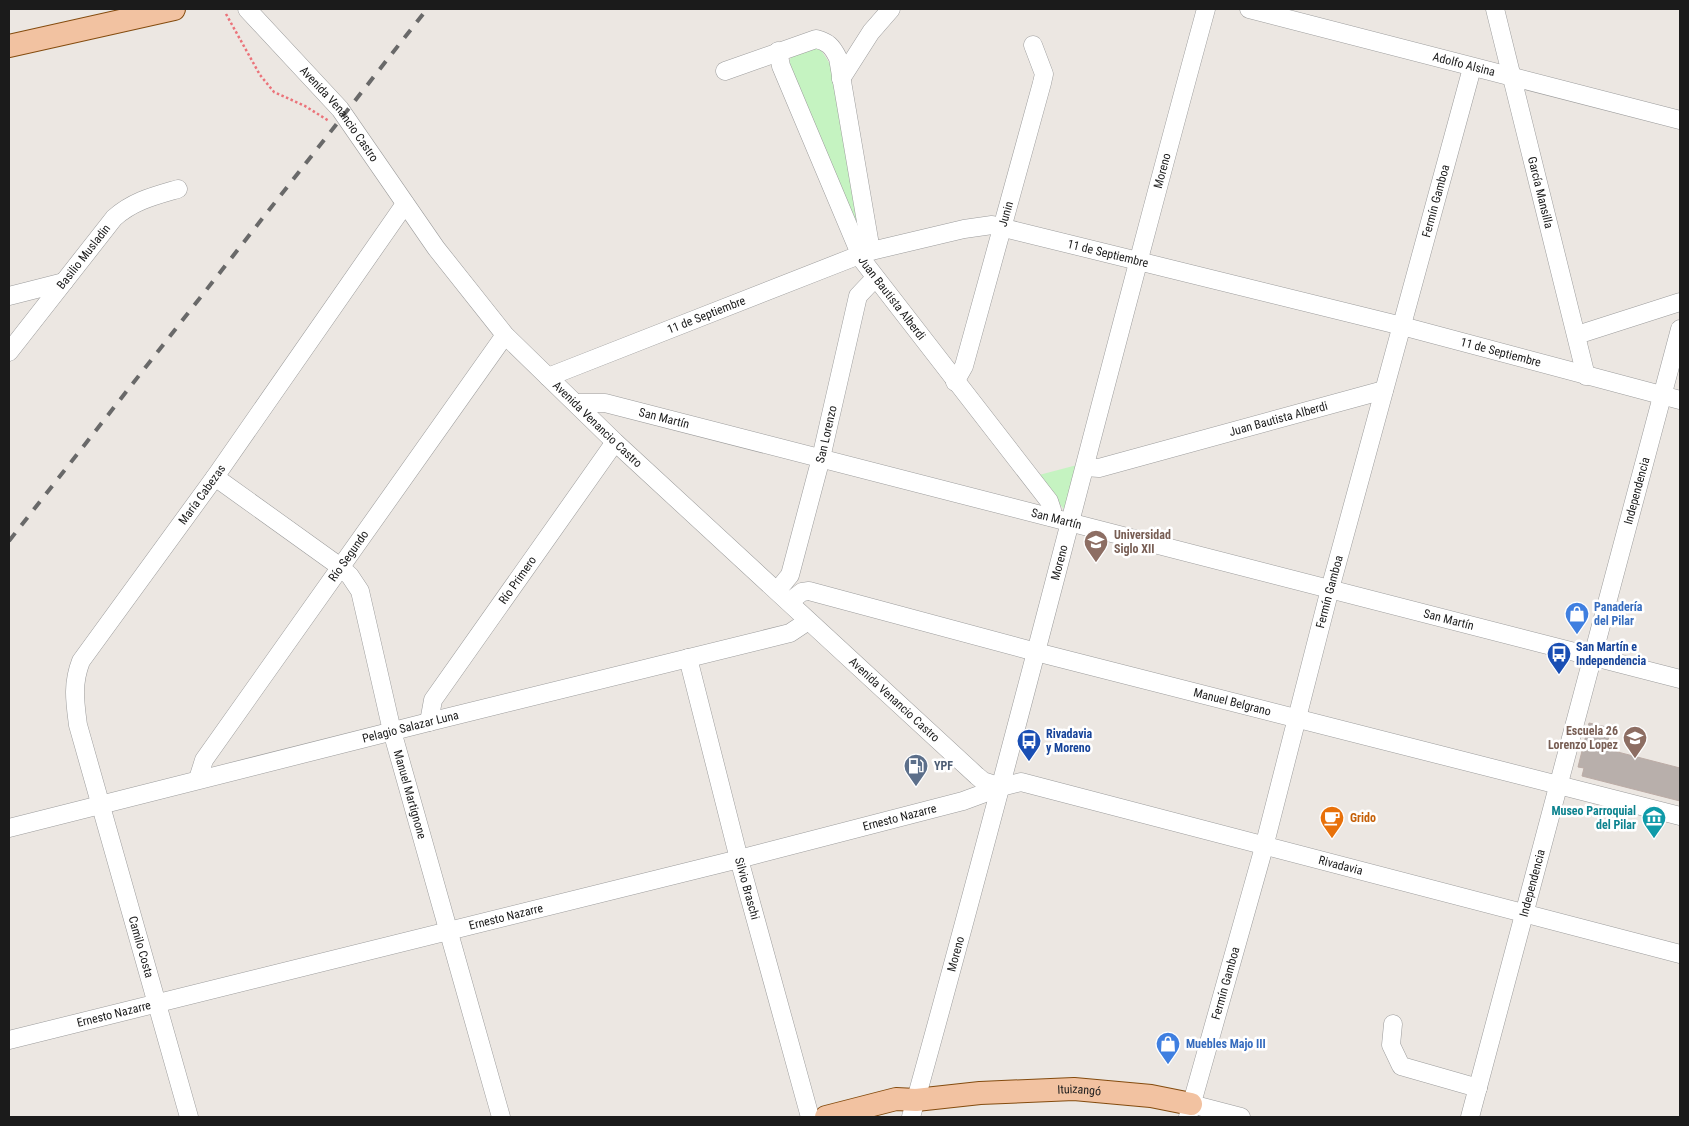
<svg xmlns="http://www.w3.org/2000/svg" width="1689" height="1126" font-family="'Roboto Condensed',sans-serif">
<style>
.park{fill:#c5f3c1}
.building{fill:#b8afab;stroke:#bcaca6}
.lines{fill:none;stroke-linecap:round;stroke-linejoin:round}
.minor-casing{stroke:#9c9c9c;stroke-width:19}
.major-casing{stroke:#844b0e;stroke-width:24}
.path{stroke:#eb737a;stroke-width:2.5;stroke-dasharray:2.5 2.5;stroke-linecap:butt}
.minor{stroke:#fff;stroke-width:18}
.major{stroke:#f2c2a1;stroke-width:22}
.rail{stroke:#696969;stroke-width:4;stroke-dasharray:10 10;stroke-linecap:butt}
.labels{text-anchor:middle;dominant-baseline:central;stroke-width:5;stroke-linejoin:round;paint-order:stroke}
.street-label{font-size:12px;fill:#1b1b1b;stroke:#fff}
.education-label{font-size:12px;font-weight:bold;fill:#785e54;stroke:#fff;text-anchor:start}
.shop-label{font-size:12px;font-weight:bold;fill:#366cbe;stroke:#fff;text-anchor:start}
.transit-label{font-size:12px;font-weight:bold;fill:#164399;stroke:#fff;text-anchor:start}
.service-label{font-size:12px;font-weight:bold;fill:#4e5e75;stroke:#fff;text-anchor:start}
.culture-label{font-size:12px;font-weight:bold;fill:#0d838f;stroke:#fff;text-anchor:end}
.food-label{font-size:12px;font-weight:bold;fill:#c56008;stroke:#fff;text-anchor:start}
</style>
<rect width="100%" height="100%" fill="#ece7e2"/>
<!-- park -->
<g class="park">
<polygon points="813,48 821,50 830,64 862,227 860,232 788,65 791,57"/>
<polygon points="1077,465 1065,511 1039,475"/>
</g>
<!-- building -->
<polygon class="building" points="1589,723 1611,728 1606,749 1680,768 1680,801 1582,776 1584,768 1578,767"/>
<g class="lines">
<defs>
<g id="minor">
<path id="s1" d="M247 9 340 109 436 248 505 335 615 442 977 776 983 781 1001 787"/>
<path id="s2" d="M1249 9 1680 120"/>
<path id="s3" d="M1495 9 1586 376"/>
<path id="s4" d="M778 51 781 66 863 261 1049 501 1052 510 1051 517"/>
<path d="M725 71 816 39C828 42 832 46 838 58L871 251"/>
<polyline points="841,79 871,32 891,9"/>
<polyline points="9,296 64,282"/>
<polyline points="1577,335 1680,302"/>
<path id="s5" d="M9 352 114 218C133 201 154 196 178 189"/>
<path id="s6" d="M548 377 867 252 964 229 992 225 1402 326 1680 400"/>
<path id="s7" d="M955 382 964 366 1042 83 1044 74 1033 45"/>
<path id="s8" d="M576 403H605L1680 679"/>
<path id="s9" d="M1085 467 1099 468 1384 390"/>
<path id="s10" d="M215 477 339 566 350 576 360 591 392 731 501 1117"/>
<path id="s11" d="M777 591 790 575 821 458 858 296 875 278"/>
<path id="s12" d="M789 602 802 592 809 591 1036 652 1680 816"/>
<path id="s13" d="M688 658 739 859 810 1117"/>
<path id="s14" d="M429 722 433 700 615 442"/>
<path id="s15" d="M198 779 204 760 505 335"/>
<path id="s16" d="M9 828 429 722 790 633 808 621"/>
<polyline points="1393,1024 1391,1045 1401,1066 1478,1088"/>
<path id="s17" d="M9 1040 739 859 963 801 1001 787 1021 782 1680 954"/>
<polyline points="1191,1104 1241,1117"/>
<path id="s18" d="M189 1117 78 725C75 702 72 684 81 661L215 477 405 204"/>
<path id="s19" d="M911 1117C1014 749 1105 378 1206 9"/>
<path id="s20" d="M1188 1117 1264 847 1330 589 1472 68"/>
<path id="s21" d="M1470 1117 1680 329"/>
</g>
<g id="major">
<polyline points="9,46 174,9"/>
<path id="s22" d="M826 1117 896 1099 916 1100 980 1093 1074 1089 1151 1096 1191 1104"/>
</g>
</defs>
<!-- minor casing -->
<use href="#minor" class="minor-casing"/>
<!-- major casing -->
<use href="#major" class="major-casing"/>
<!-- path -->
<polyline class="path" points="226,14 260,75 274,92 305,106 329,121"/>
<!-- minor -->
<use href="#minor" class="minor"/>
<!-- major -->
<use href="#major" class="major"/>
<!-- rail -->
<polyline class="rail" points="9,541 427,9"/>
</g>
<!-- icons -->
<defs>
<symbol id="university-pin" viewBox="-11 -11 22 30"><path d="M0 17L-7.5 6A9.5 9.5 0 1 1 7.5 6Z" fill="#8d6e63" stroke="#fff"/><path d="M0-5L7-2L0 1L-7-2ZM-4 1L0 2.5L4 1V4Q0 6-4 4Z" fill="#fff"/></symbol>
<symbol id="shop-pin" viewBox="-11 -11 22 30"><path d="M0 17L-7.5 6A9.5 9.5 0 1 1 7.5 6Z" fill="#3f7fe0" stroke="#fff"/><path d="M-5-2.5h2.3a2.7 3.5 0 0 1 5.4 0H5L5.5 6h-11ZM-1.5-2.5h3a1.5 2.3 0 0 0-3 0Z" fill="#fff"/></symbol>
<symbol id="bus-pin" viewBox="-11 -11 22 30"><path d="M0 17L-7.5 6A9.5 9.5 0 1 1 7.5 6Z" fill="#1a4fb4" stroke="#fff"/><path d="M-5-6H5V4H4V6H2V4H-2V6H-4V4H-5ZM-3.5-4V0h7V-4ZM-3.5 1.2v1.5H-2V1.2ZM2 1.2v1.5H3.5V1.2Z" fill="#fff"/></symbol>
<symbol id="school-pin" viewBox="-11 -11 22 30"><path d="M0 17L-7.5 6A9.5 9.5 0 1 1 7.5 6Z" fill="#8d6e63" stroke="#fff"/><path d="M0-5L7-2L0 1L-7-2ZM-4 1L0 2.5L4 1V4Q0 6-4 4Z" fill="#fff"/></symbol>
<symbol id="fuel-pin" viewBox="-11 -11 22 30"><path d="M0 17L-7.5 6A9.5 9.5 0 1 1 7.5 6Z" fill="#5c6f8a" stroke="#fff"/><path d="M-5.5-6h7V0h2V4h1.3V-2.5L3-4.5l.8-.8L6-3V5H2.5V1h-1V6h-7ZM-4.2-4.7v3.2H.2V-4.7Z" fill="#fff"/></symbol>
<symbol id="cafe-pin" viewBox="-11 -11 22 30"><path d="M0 17L-7.5 6A9.5 9.5 0 1 1 7.5 6Z" fill="#e8710a" stroke="#fff"/><path d="M-5.5-4.5H6V0H3Q3 3.5 0 3.5H-2.5Q-5.5 3.5-5.5 0ZM3-3.2v2h1.7v-2ZM-6 4.5H4V6H-6Z" fill="#fff"/></symbol>
<symbol id="museum-pin" viewBox="-11 -11 22 30"><path d="M0 17L-7.5 6A9.5 9.5 0 1 1 7.5 6Z" fill="#0f9aa8" stroke="#fff"/><path d="M0-6L6-3V-2H-6V-3ZM-5-1h2V3h-2ZM-1-1h2V3h-2ZM3-1h2V3H3ZM-6 4H6V6H-6Z" fill="#fff"/></symbol>
</defs>
<g fill-rule="evenodd">
<use href="#university-pin" x="1082" y="528" width="28" height="38"/>
<use href="#shop-pin" x="1563" y="600" width="28" height="38"/>
<use href="#bus-pin" x="1545" y="640" width="28" height="38"/>
<use href="#school-pin" x="1621" y="724" width="28" height="38"/>
<use href="#bus-pin" x="1015" y="727" width="28" height="38"/>
<use href="#fuel-pin" x="902" y="752" width="28" height="38"/>
<use href="#cafe-pin" x="1318" y="804" width="28" height="38"/>
<use href="#museum-pin" x="1640" y="804" width="28" height="38"/>
<use href="#shop-pin" x="1154" y="1030" width="28" height="38"/>
</g>
<g class="labels">
<!-- street labels -->
<g class="street-label">
<text stroke="none"><textPath href="#s2" startOffset="222">Adolfo Alsina</textPath></text>
<text stroke="none"><textPath href="#s1" startOffset="140">Avenida Venancio Castro</textPath></text>
<text stroke="none"><textPath href="#s19" startOffset="979">Moreno</textPath></text>
<text stroke="none"><textPath href="#s3" startOffset="189">García Mansilla</textPath></text>
<text stroke="none"><textPath href="#s20" startOffset="949">Fermín Gamboa</textPath></text>
<text stroke="none"><textPath href="#s7" startOffset="176">Junin</textPath></text>
<text stroke="none"><textPath href="#s6" startOffset="590">11 de Septiembre</textPath></text>
<text stroke="none"><textPath href="#s5" startOffset="121">Basilio Musladin</textPath></text>
<text stroke="none"><textPath href="#s4" startOffset="274">Juan Bautista Alberdi</textPath></text>
<text stroke="none"><textPath href="#s6" startOffset="170">11 de Septiembre</textPath></text>
<text stroke="none"><textPath href="#s6" startOffset="995">11 de Septiembre</textPath></text>
<text stroke="none"><textPath href="#s8" startOffset="90">San Martín</textPath></text>
<text stroke="none"><textPath href="#s9" startOffset="200">Juan Bautista Alberdi</textPath></text>
<text stroke="none"><textPath href="#s1" startOffset="545">Avenida Venancio Castro</textPath></text>
<text stroke="none"><textPath href="#s11" startOffset="166">San Lorenzo</textPath></text>
<text stroke="none"><textPath href="#s21" startOffset="648">Independencia</textPath></text>
<text stroke="none"><textPath href="#s18" startOffset="678">María Cabezas</textPath></text>
<text stroke="none"><textPath href="#s8" startOffset="495">San Martín</textPath></text>
<text stroke="none"><textPath href="#s15" startOffset="270">Río Segundo</textPath></text>
<text stroke="none"><textPath href="#s19" startOffset="574">Moreno</textPath></text>
<text stroke="none"><textPath href="#s14" startOffset="169">Río Primero</textPath></text>
<text stroke="none"><textPath href="#s20" startOffset="544">Fermín Gamboa</textPath></text>
<text stroke="none"><textPath href="#s8" startOffset="900">San Martín</textPath></text>
<text stroke="none"><textPath href="#s1" startOffset="950">Avenida Venancio Castro</textPath></text>
<text stroke="none"><textPath href="#s12" startOffset="461">Manuel Belgrano</textPath></text>
<text stroke="none"><textPath href="#s16" startOffset="414">Pelagio Salazar Luna</textPath></text>
<text stroke="none"><textPath href="#s10" startOffset="395">Manuel Martignone</textPath></text>
<text stroke="none"><textPath href="#s17" startOffset="918">Ernesto Nazarre</textPath></text>
<text stroke="none"><textPath href="#s17" startOffset="1375">Rivadavia</textPath></text>
<text stroke="none"><textPath href="#s21" startOffset="242">Independencia</textPath></text>
<text stroke="none"><textPath href="#s13" startOffset="238">Silvio Braschi</textPath></text>
<text stroke="none"><textPath href="#s17" startOffset="512">Ernesto Nazarre</textPath></text>
<text transform="translate(141 947) rotate(74)">Camilo Costa</text>
<text stroke="none"><textPath href="#s19" startOffset="169">Moreno</textPath></text>
<text stroke="none"><textPath href="#s20" startOffset="139">Fermín Gamboa</textPath></text>
<text stroke="none"><textPath href="#s17" startOffset="108">Ernesto Nazarre</textPath></text>
<text stroke="none"><textPath href="#s22" startOffset="256">Ituizangó</textPath></text>
</g>
<!-- education labels -->
<g class="education-label">
<text x="1114" y="535">Universidad<tspan x="1114" dy="14">Siglo XII</tspan></text>
<text x="1618" y="731" text-anchor="end">Escuela 26<tspan x="1618" dy="14">Lorenzo Lopez</tspan></text>
</g>
<!-- shop labels -->
<g class="shop-label">
<text x="1594" y="607">Panadería<tspan x="1594" dy="14">del Pilar</tspan></text>
<text x="1186" y="1044">Muebles Majo III</text>
</g>
<!-- transit labels -->
<g class="transit-label">
<text x="1576" y="647">San Martín e<tspan x="1576" dy="14">Independencia</tspan></text>
<text x="1046" y="734">Rivadavia<tspan x="1046" dy="14">y Moreno</tspan></text>
</g>
<!-- service labels -->
<g class="service-label">
<text x="934" y="766">YPF</text>
</g>
<!-- culture labels -->
<g class="culture-label">
<text x="1636" y="811">Museo Parroquial<tspan x="1636" dy="14">del Pilar</tspan></text>
</g>
<!-- food labels -->
<g class="food-label">
<text x="1350" y="818">Grido</text>
</g>
</g>
<!-- border -->
<rect width="1689" height="1126" fill="none" stroke="#1b1b1b" stroke-width="20"/>
</svg>
